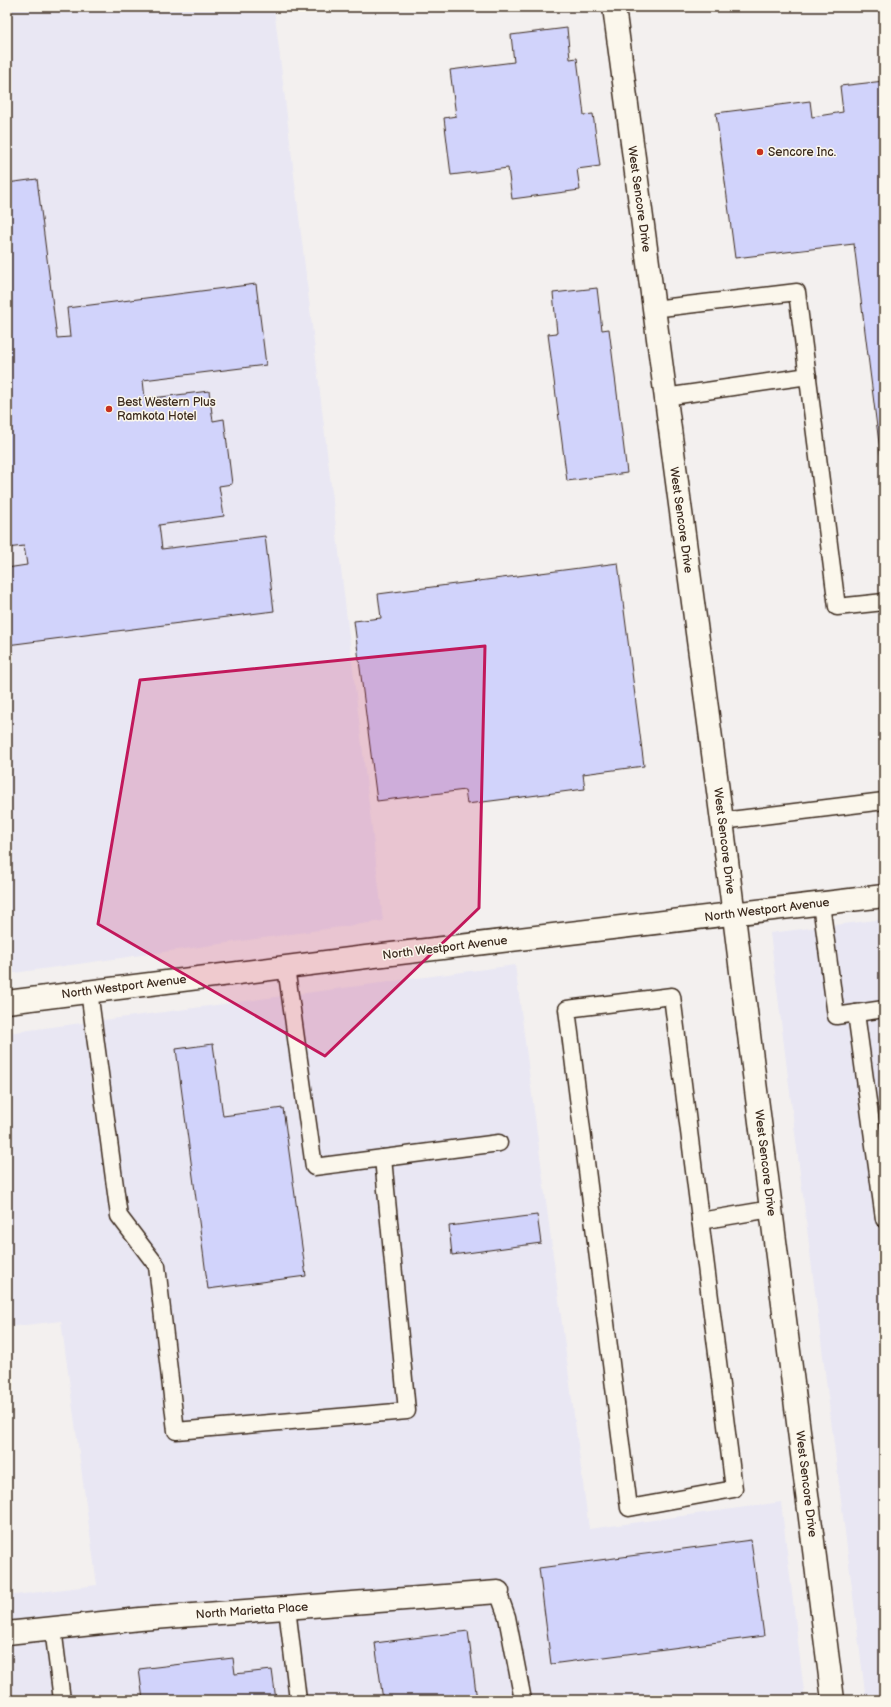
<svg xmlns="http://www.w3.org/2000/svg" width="891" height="1707" font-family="'Balsamiq Sans',sans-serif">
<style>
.built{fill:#e9e7f3}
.building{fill:#d1d3fb;stroke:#3b2a1e}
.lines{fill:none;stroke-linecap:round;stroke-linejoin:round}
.service-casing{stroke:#3b2a1e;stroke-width:19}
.minor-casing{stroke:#3b2a1e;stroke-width:25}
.secondary-casing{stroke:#3b2a1e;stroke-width:25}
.service{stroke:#fbf7ec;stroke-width:16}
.minor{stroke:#fbf7ec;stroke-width:22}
.secondary{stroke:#fbf7ec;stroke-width:22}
.marked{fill:#c2185b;fill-opacity:0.2;stroke:#c2185b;stroke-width:3;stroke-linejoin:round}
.poi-dot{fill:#c8321e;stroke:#fbf7ec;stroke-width:1.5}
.labels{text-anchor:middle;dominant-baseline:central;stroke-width:3;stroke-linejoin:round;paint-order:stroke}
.poi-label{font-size:12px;fill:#3b2a1e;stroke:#fbf7ec;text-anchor:start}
.street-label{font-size:12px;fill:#3b2a1e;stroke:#fbf7ec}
</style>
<rect width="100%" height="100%" fill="#f3f0ef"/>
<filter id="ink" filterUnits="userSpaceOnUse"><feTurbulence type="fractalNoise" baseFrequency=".025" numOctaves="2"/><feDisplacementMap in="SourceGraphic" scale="8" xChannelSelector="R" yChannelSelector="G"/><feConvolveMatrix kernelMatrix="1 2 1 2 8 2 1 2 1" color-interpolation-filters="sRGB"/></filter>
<g filter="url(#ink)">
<!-- built -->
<g class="built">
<polygon points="7,7 274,7 383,921 7,974"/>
<polygon points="884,919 884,1700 866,1700 770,933"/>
<polygon points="515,965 589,1529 781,1502 805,1700 7,1700 7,1596 97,1585 61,1321 7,1327 7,1033"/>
</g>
<!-- building -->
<g class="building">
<polygon points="567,28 570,59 577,58 584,115 593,114 600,166 577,169 580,190 512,199 508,168 451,175 444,118 456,116 450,70 514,62 511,35"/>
<polygon points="884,81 884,483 854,244 735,258 716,113 810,101 812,117 843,112 840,86"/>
<polygon points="37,179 57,338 70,337 67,308 256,284 266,365 143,380 145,399 209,391 213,421 224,419 232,484 219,486 224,516 159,525 162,549 265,536 274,611 7,645 7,568 27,565 24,546 7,548 7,183"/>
<polygon points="597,288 602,330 609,329 627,473 567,481 548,334 557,333 553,293"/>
<polygon points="618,563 644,766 583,774 585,789 467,804 465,790 377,801 354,621 381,618 378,594"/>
<polygon points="213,1044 223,1116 283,1108 306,1276 208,1289 176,1049"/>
<polygon points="537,1215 541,1243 452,1255 449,1226"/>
<polygon points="751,1540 764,1636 551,1664 539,1568"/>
<polygon points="468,1631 477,1700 383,1700 375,1643"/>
<polygon points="233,1658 235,1674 272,1670 276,1700 143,1700 139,1669"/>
</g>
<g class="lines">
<defs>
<g id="service">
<polyline points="653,309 797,292 837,607 884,602"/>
<polyline points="665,397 808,376"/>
<polyline points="722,821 884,801"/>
<polyline points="821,904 836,1016 884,1009"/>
<polyline points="286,967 314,1167 499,1143"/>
<polyline points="89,991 119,1216 157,1266 176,1431 407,1411 383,1158"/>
<polygon points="672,996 734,1489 629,1508 567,1009"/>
<polyline points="856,1013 884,1219"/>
<polyline points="700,1221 771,1209"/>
<polyline points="498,1592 507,1617 523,1700"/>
<polyline points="287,1608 298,1700"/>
<polyline points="53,1628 62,1700"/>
</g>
<g id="minor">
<polyline points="614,7 722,821 833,1700"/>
<polyline points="7,1633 140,1619 498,1592"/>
</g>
<polyline id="secondary" points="7,1002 366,957 884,896"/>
</defs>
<!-- service casing -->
<use href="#service" class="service-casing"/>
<!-- minor casing -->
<use href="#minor" class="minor-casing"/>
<!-- secondary casing -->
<use href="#secondary" class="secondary-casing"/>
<!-- service -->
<use href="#service" class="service"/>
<!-- minor -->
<use href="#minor" class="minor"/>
<!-- secondary -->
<use href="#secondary" class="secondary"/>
</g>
</g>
<!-- marked area -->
<path class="marked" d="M485 646 479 908 325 1056 98 924 140 680Z"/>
<!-- markers -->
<g class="poi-dot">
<circle cx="760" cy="152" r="4"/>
<circle cx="109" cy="409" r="4"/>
</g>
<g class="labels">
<!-- poi labels -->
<g class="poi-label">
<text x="768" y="152">Sencore Inc.</text>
<text x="117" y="402">Best Western Plus<tspan x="117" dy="14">Ramkota Hotel</tspan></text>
</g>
<!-- street labels -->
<g class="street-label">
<text transform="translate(639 199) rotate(82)">West Sencore Drive</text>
<text transform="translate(681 520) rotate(82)">West Sencore Drive</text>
<text transform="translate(724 841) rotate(83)">West Sencore Drive</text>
<text transform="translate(767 910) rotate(-7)">North Westport Avenue</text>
<text transform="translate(445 948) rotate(-7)">North Westport Avenue</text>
<text transform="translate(124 987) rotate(-7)">North Westport Avenue</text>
<text transform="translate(765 1163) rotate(83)">West Sencore Drive</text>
<text transform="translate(806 1484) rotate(83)">West Sencore Drive</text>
<text transform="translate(252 1611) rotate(-4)">North Marietta Place</text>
</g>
</g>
<!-- margin -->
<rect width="891" height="1707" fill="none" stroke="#fbf7ec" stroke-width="24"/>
<rect x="12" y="12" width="867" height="1683" fill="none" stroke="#3b2a1e" stroke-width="1.5" filter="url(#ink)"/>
</svg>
